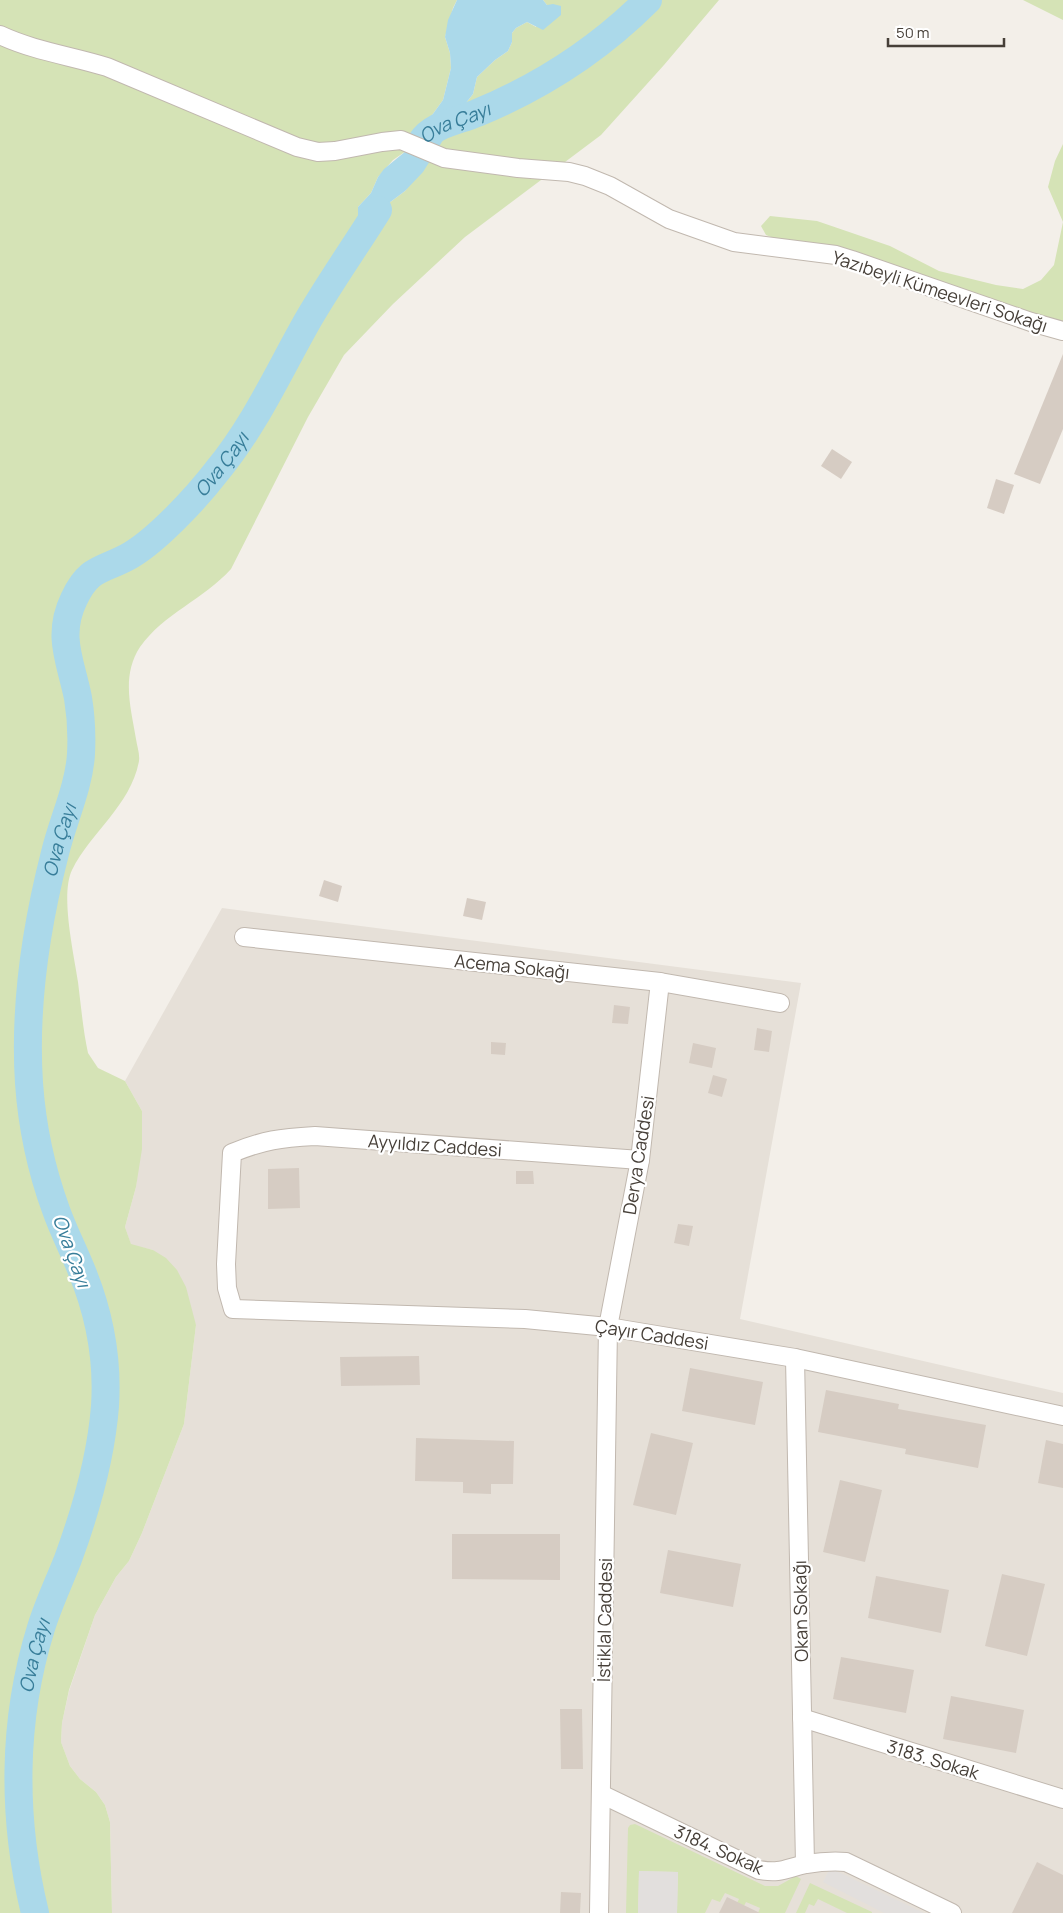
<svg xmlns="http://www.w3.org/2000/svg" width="1063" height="1913" font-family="Manrope,sans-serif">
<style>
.residential{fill:#e6e0d8}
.green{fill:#d5e3b6}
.parking{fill:#e2dfdd}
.water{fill:#abd9ea}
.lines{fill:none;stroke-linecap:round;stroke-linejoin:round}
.river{stroke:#abd9ea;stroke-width:28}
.building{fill:#d6ccc3}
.minor-casing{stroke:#c1b8af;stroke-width:20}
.minor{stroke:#fff;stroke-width:18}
.labels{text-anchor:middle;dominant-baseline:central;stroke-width:4.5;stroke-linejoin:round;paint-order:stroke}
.street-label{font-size:18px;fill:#463f38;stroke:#fff}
.water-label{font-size:19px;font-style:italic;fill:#377d99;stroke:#fff}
</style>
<rect width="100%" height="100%" fill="#f3efe9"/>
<!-- residential -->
<polygon class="residential" points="222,908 801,983 740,1319 1063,1393 1063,1913 112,1913 110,1822 105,1805 96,1792 80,1779 70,1766 61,1742 62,1723 69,1691 95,1615 116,1577 129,1561 142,1533 184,1424 196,1325 153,1250 131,1245 125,1227 136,1187 142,1111 125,1081"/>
<!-- green -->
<g class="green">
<path d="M0 0H457L453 8 445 37 450 53 451 68 443 100 406 151 393 160 378 177 371 193 358 207V218L354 235 363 251H367L380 232 389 203 405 191 445 137 455 117 473 94 477 77 495 60 508 51 512 42V33L516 28 527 22 536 27 547 5 543 0H719L664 65 601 135 465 237 393 304 344 355 308 417 231 569C204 599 163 614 140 647 121 676 131 708 136 739 137 746 140 754 139 761 131 805 91 832 72 870 60 895 74 954 78 982 81 1006 83 1030 88 1053L98 1068 125 1081 142 1111V1149L136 1187 125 1227 131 1244 153 1250 166 1258 177 1270 186 1287 196 1325 184 1424 142 1533 129 1561 116 1577 95 1615 69 1690 62 1723 61 1742 70 1766 80 1779 96 1792 105 1805 110 1822 112 1913H0Z"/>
<polygon points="1023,0 1063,0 1063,20"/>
<polygon points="1063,144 1063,324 776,239 766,235 761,226 770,216 817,221 890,246 939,271 996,285 1023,289 1041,280 1054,265 1063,222 1048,187 1055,161"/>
<polygon points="635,1824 765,1886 778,1886 796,1876 801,1879 785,1913 758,1913 760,1908 746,1902 744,1906 737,1903 739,1899 725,1893 720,1902 712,1899 705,1913 677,1913 678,1872 639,1871 638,1913 626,1913 628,1828 630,1825"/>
<polygon points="810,1883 872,1912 872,1913 847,1913 818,1899 814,1906 809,1904 805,1913 796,1913"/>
</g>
<!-- parking -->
<g class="parking">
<polygon points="830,1868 924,1913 884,1913 823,1882"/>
<polygon points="639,1871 678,1872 677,1913 638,1913"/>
</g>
<!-- water -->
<polygon class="water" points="457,0 543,0 547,5 553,4 561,6 561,15 543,30 527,22 516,28 512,33 512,42 508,51 495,60 477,77 473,94 455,117 445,137 423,172 405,191 389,203 380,232 367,251 363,251 354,235 358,218 358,207 371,193 378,177 384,169 406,151 443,100 451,68 450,53 445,37 448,20"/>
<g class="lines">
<!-- river -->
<g class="river">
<path id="s1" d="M421 142C432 124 459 121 477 113 540 87 600 48 648 0"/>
<path id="s2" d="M35 1913C12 1819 12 1721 41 1628 48 1605 59 1582 68 1559 86 1510 101 1458 105 1406 108 1360 99 1312 81 1269 73 1249 63 1230 56 1210 41 1169 32 1126 29 1083 24 1006 36 927 55 853 63 820 79 787 81 754 82 735 81 716 78 698 71 662 56 636 74 599 90 565 104 571 131 555 158 539 197 497 217 471 255 425 279 371 308 320 330 282 355 247 378 210"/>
</g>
</g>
<!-- building -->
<g class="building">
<polygon points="1063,354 1063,429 1040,484 1014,474"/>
<polygon points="832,449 852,462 841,479 821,466"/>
<polygon points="996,479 1014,485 1004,514 987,508"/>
<polygon points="324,880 342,886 338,902 319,896"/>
<polygon points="467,898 486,902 482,920 463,916"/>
<polygon points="614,1005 630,1007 628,1024 612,1023"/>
<polygon points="757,1028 772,1031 769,1052 754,1050"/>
<polygon points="491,1042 506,1043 505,1055 491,1054"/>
<polygon points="693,1043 716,1048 712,1068 689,1063"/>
<polygon points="713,1075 727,1079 722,1097 708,1093"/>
<polygon points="299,1168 300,1208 268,1209 268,1169"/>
<polygon points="516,1171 533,1171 534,1184 516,1184"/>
<polygon points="678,1224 693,1226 689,1246 674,1243"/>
<polygon points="419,1356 420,1385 341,1386 340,1357"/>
<polygon points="690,1368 763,1382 755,1425 682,1411"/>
<polygon points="826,1390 899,1404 898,1409 986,1425 978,1468 905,1454 906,1449 818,1432"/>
<polygon points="651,1433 693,1443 676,1515 633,1505"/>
<polygon points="416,1438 514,1441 513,1484 491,1484 491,1494 463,1493 463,1482 415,1481"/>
<polygon points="1046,1440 1063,1444 1063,1488 1038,1483"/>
<polygon points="840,1480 882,1490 865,1562 823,1552"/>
<polygon points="452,1534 560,1534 560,1580 452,1579"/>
<polygon points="668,1550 741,1564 733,1607 660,1593"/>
<polygon points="1002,1574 1045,1584 1027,1656 985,1646"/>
<polygon points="876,1576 949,1590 941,1633 868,1618"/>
<polygon points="841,1657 914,1670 906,1713 833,1699"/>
<polygon points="951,1696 1024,1710 1016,1753 943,1739"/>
<polygon points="560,1709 582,1709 583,1769 561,1769"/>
<polygon points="1037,1862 1063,1875 1063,1913 1012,1913"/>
<polygon points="561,1892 581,1893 580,1913 560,1913"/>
<polygon points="727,1897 760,1913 719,1913"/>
</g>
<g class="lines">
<defs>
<g id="minor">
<path d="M0 35C34 51 72 56 107 67L297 147 318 152 335 151 382 142 401 140 444 158 518 168 569 172 585 176 610 186 669 219 734 242 836 255 852 260 1031 322 1063 331"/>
<polyline points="244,937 660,982 780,1003"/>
<path d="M640 1160 315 1136C280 1138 264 1140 232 1153L226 1264 227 1288 233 1309 525 1319 608 1327 795 1358 1063 1416"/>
<polyline points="795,1358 805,1864"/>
<polyline points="802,1718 1063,1799"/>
<path d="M601 1794 759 1870C782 1874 786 1868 806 1864 819 1862 833 1861 846 1862L952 1913"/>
<polyline points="599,1913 608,1327 640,1160 660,982"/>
</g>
</defs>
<!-- minor casing -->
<use href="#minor" class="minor-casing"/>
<!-- minor -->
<use href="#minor" class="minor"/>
</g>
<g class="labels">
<!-- street labels -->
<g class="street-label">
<text transform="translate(940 291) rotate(18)">Yazıbeyli Kümeevleri Sokağı</text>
<text transform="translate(512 966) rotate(6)">Acema Sokağı</text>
<text transform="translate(435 1145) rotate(4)">Ayyıldız Caddesi</text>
<text transform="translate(638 1155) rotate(-81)">Derya Caddesi</text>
<text transform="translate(652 1334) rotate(9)">Çayır Caddesi</text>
<text transform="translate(800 1611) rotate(-91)">Okan Sokağı</text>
<text transform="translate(604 1620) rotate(-89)">İstiklal Caddesi</text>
<text transform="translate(933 1759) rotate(17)">3183. Sokak</text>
<text transform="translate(719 1849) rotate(24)">3184. Sokak</text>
</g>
<!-- water labels -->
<g class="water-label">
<text stroke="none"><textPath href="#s1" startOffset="40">Ova Çayı</textPath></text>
<text stroke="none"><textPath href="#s2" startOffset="1551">Ova Çayı</textPath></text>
<text stroke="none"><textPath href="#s2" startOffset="1101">Ova Çayı</textPath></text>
<text transform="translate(72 1251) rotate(70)">Ova Çayı</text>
<text stroke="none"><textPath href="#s2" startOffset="260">Ova Çayı</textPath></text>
</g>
</g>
<!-- scale -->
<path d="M888 38v8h116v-8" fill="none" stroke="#463f38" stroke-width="2.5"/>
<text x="896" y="38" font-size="15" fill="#463f38" stroke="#ffffff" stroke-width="4" paint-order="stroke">50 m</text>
</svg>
